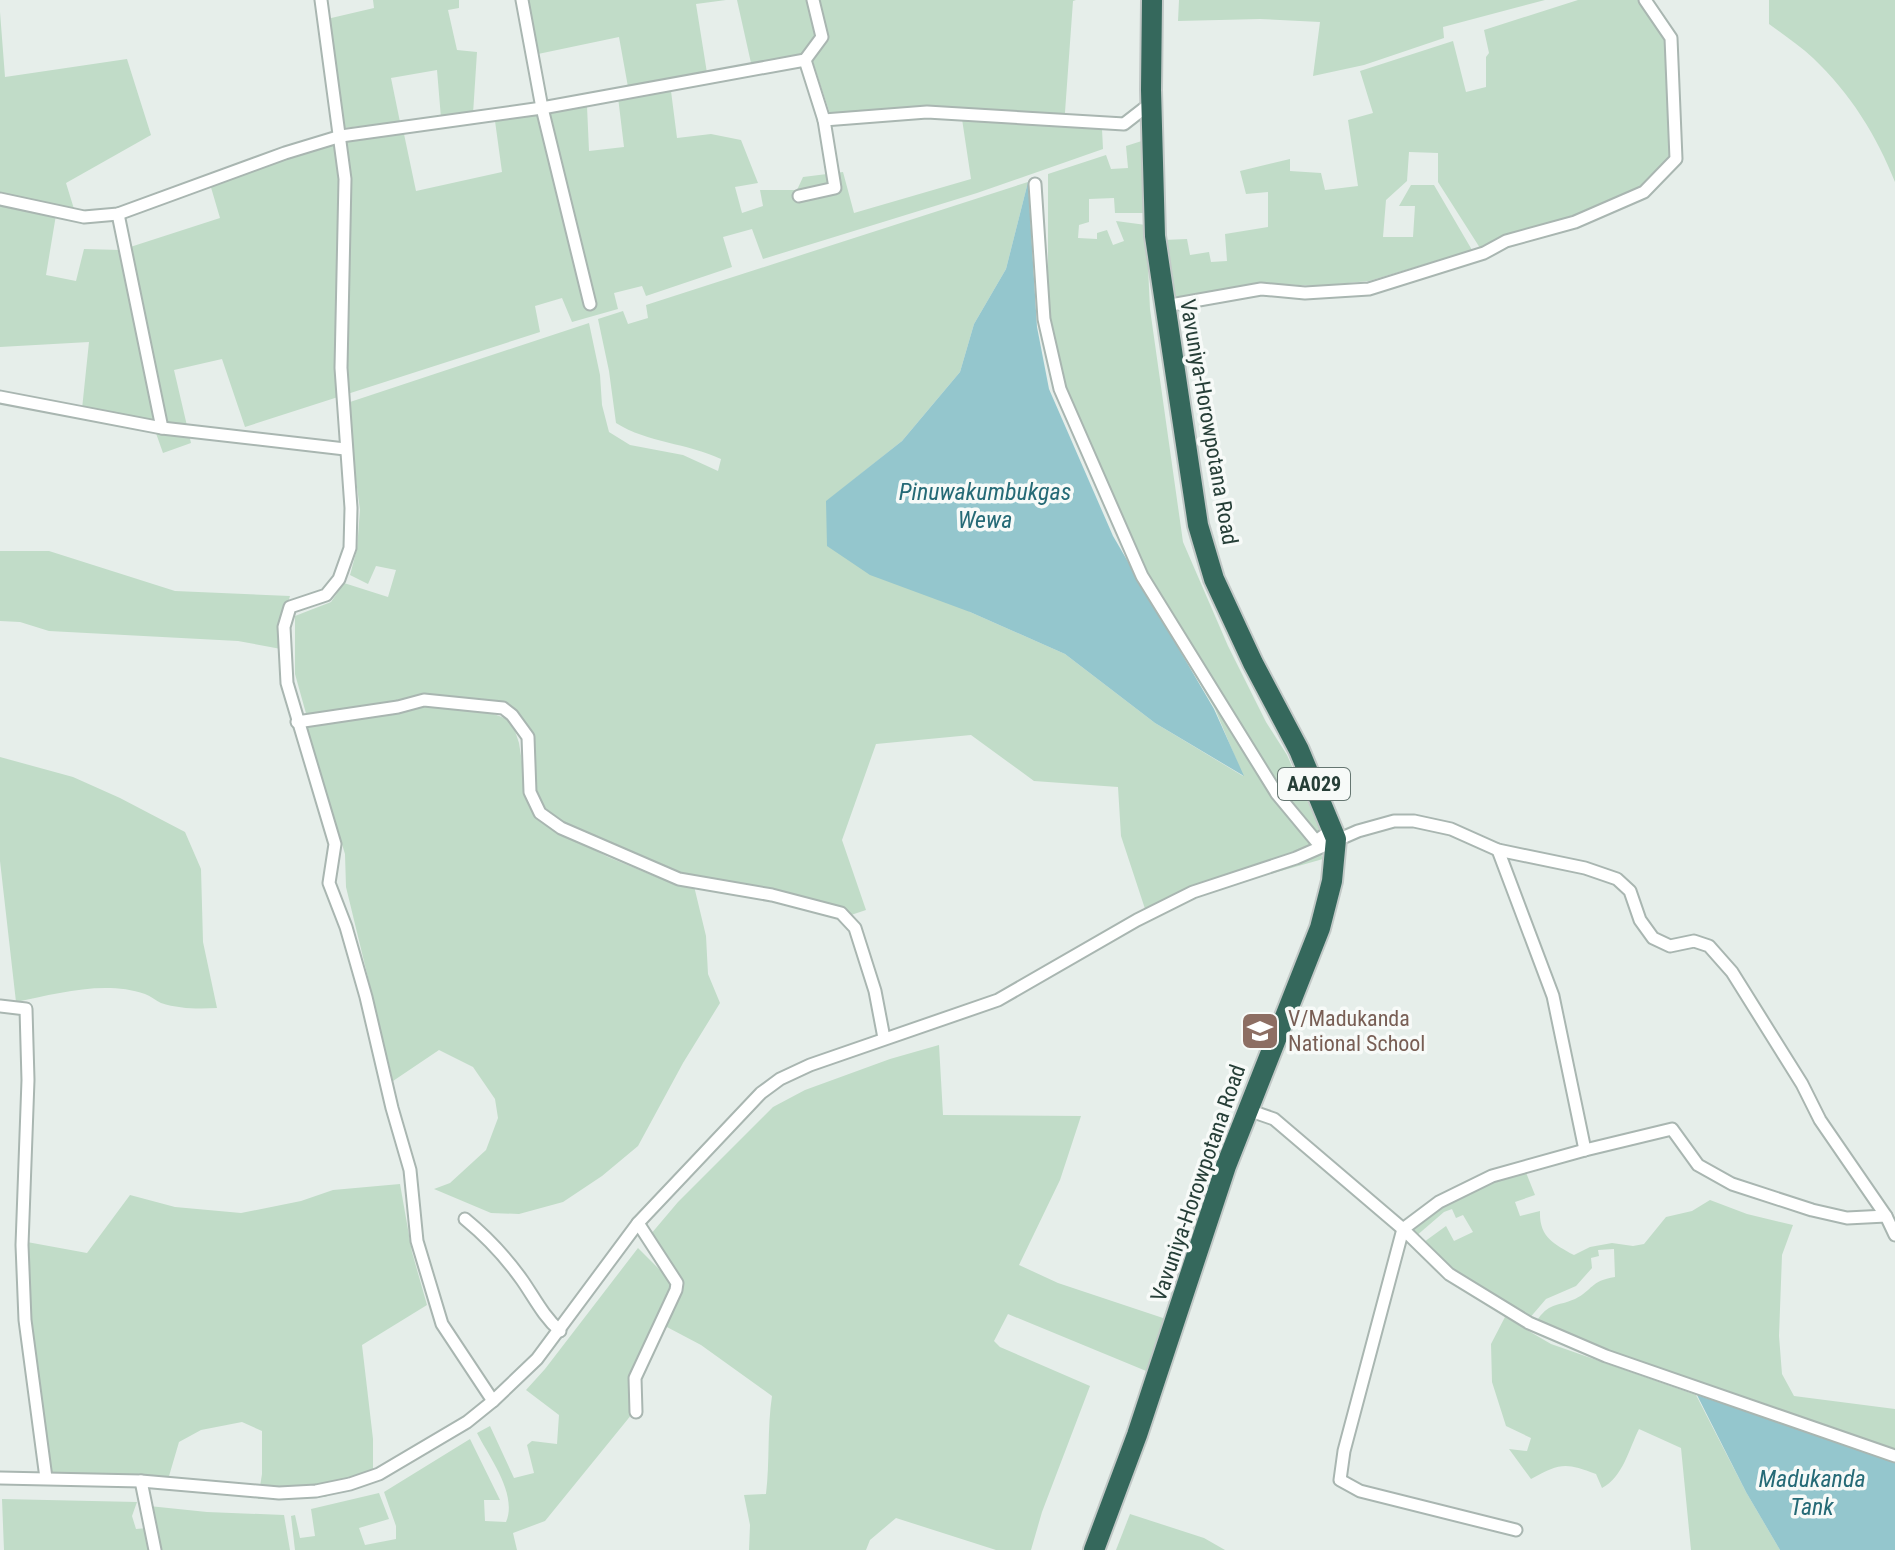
<svg xmlns="http://www.w3.org/2000/svg" width="1895" height="1550" font-family="'Roboto Condensed',sans-serif">
<style>
.green{fill:#c1dcc8}
.water{fill:#94c6cd}
.lines{fill:none;stroke-linecap:round;stroke-linejoin:round}
.street-casing{stroke:#a9b6b1;stroke-width:15}
.highway-casing{stroke:#c2c9c7;stroke-width:24}
.street{stroke:#fff;stroke-width:11}
.highway{stroke:#35685c;stroke-width:20}
.labels{text-anchor:middle;dominant-baseline:central;stroke-width:7;stroke-linejoin:round;paint-order:stroke}
.shield{fill:#f7faf8;stroke:#657671;stroke-width:2}
.shield-label{font-size:20px;font-weight:bold;fill:#263e37}
.street-label{font-size:22px;fill:#263e37;stroke:#f7faf8}
.education-label{font-size:22px;fill:#785e54;stroke:#f7faf8;text-anchor:start}
.water-label{font-size:24px;font-style:italic;fill:#256a76;stroke:#f7faf8}
</style>
<rect width="100%" height="100%" fill="#e6eeea"/>
<!-- green -->
<g class="green">
<polygon points="373,0 459,0 459,8 448,10 457,50 477,52 473,114 441,118 437,70 391,78 400,122 343,128 327,19 374,8"/>
<polygon points="528,0 726,0 696,4 707,73 628,87 619,37 538,54"/>
<polygon points="737,0 1076,0 1073,1 1064,126 1102,129 1103,149 977,193 763,259 752,229 723,237 732,267 646,296 642,286 614,293 618,309 572,322 562,298 535,306 540,332 245,427 222,359 174,370 191,443 163,453 152,422 82,409 89,342 0,347 0,202 56,215 46,275 76,281 84,249 121,250 220,218 210,184 337,141 404,134 416,191 502,172 495,121 587,106 589,151 624,147 618,97 671,91 677,138 711,134 741,140 758,183 735,187 742,213 763,206 760,190 797,190 803,177 843,172 854,213 971,179 962,119 923,118 833,123 811,56 751,63"/>
<polygon points="1179,0 1545,0 1443,27 1444,38 1364,65 1313,76 1320,22 1260,19 1178,21"/>
<polygon points="1578,0 1641,0 1668,39 1671,157 1642,189 1571,218 1506,237 1480,248 1438,182 1438,153 1409,152 1407,181 1386,200 1383,237 1413,237 1415,206 1399,206 1411,185 1434,185 1472,250 1369,281 1317,286 1260,283 1169,298 1163,240 1187,239 1190,255 1209,252 1211,262 1227,261 1225,234 1268,227 1268,192 1246,194 1240,171 1290,159 1290,171 1321,173 1325,190 1358,186 1348,120 1373,113 1360,71 1453,41 1466,92 1486,87 1486,57 1489,53 1484,30"/>
<path d="M1769 0H1895V182C1877 136 1850 93 1813 58 1800 46 1784 35 1769 24Z"/>
<polygon points="0,12 5,77 127,59 151,135 66,183 74,209 0,192"/>
<polygon points="1148,139 1148,213 1115,213 1114,198 1089,199 1089,222 1079,225 1078,238 1097,239 1097,233 1107,230 1113,245 1124,241 1116,221 1146,225 1150,309 1183,542 1228,646 1266,722 1287,755 1322,834 1316,838 1280,792 1145,574 1065,388 1048,320 1048,174 1106,155 1111,169 1128,168 1126,146"/>
<path d="M1028 182 1006 269 974 324 960 372 902 441 827 501 970 612 1065 654 1155 723 1243 776 1215 709 1173 638 1181 643 1261 772 1318 845 1323 859 1200 894 1149 921 1121 836 1118 787 1034 781 971 735 876 744 842 840 866 910 851 915 809 899 680 877 561 824 544 810 535 795 532 748 504 705 399 703 307 717 295 674V616L331 602 344 583 388 597 396 570 376 566 368 584 350 575 357 549 360 510 352 449 350 402 589 323 600 375 602 405 609 432 630 445 683 455 718 471 721 459C687 443 648 443 616 423L609 371 598 319 623 311 628 324 648 318 646 305Z"/>
<polygon points="0,551 49,551 175,591 290,596 283,619 281,649 238,641 49,631 20,622 0,621"/>
<path d="M426 706C457 707 485 707 512 722L519 743 529 807 551 828 608 857 676 885 694 886 706 936 708 974 720 1003 683 1063 638 1146 602 1176 563 1202 519 1214 491 1213 434 1189 450 1183 486 1150 498 1118 495 1099 473 1067 439 1050 393 1081 346 887 345 854 305 724 329 723Z"/>
<path d="M0 757 73 777 120 798 185 832 201 869 203 942 217 1008C199 1009 179 1009 161 1003 156 1001 151 996 145 994 104 980 56 994 16 1002L0 861Z"/>
<path d="M939 1045 943 1115 1081 1116 1060 1180 1019 1265 1058 1283 1169 1320 1151 1373 1008 1314 994 1341 1000 1347 1090 1386 1042 1512 1031 1550H996L896 1518 870 1540 866 1550H749L750 1525 744 1495 766 1494C770 1461 767 1429 772 1396L701 1345 665 1326 680 1298V1280L645 1241 678 1202 773 1107 805 1090 890 1059Z"/>
<path d="M1525 1170 1535 1195 1515 1202 1520 1216 1540 1211C1539 1237 1554 1244 1574 1255L1590 1247 1612 1243 1633 1246 1644 1244 1666 1217 1692 1211 1710 1200 1747 1214 1793 1225 1782 1255 1779 1336 1782 1374 1794 1396 1895 1409V1452L1638 1364 1536 1322C1549 1302 1556 1307 1575 1299 1593 1290 1590 1281 1615 1277L1614 1249 1598 1250 1599 1256 1591 1258 1592 1268 1576 1286 1546 1299 1528 1320 1456 1273 1424 1242 1446 1226 1454 1241 1473 1232 1463 1215 1456 1218 1452 1209 1444 1212 1415 1237 1405 1229 1448 1199Z"/>
<polygon points="400,1184 412,1252 427,1305 362,1345 373,1439 373,1477 325,1497 258,1499 262,1474 262,1431 242,1422 201,1430 179,1442 167,1483 132,1487 50,1482 29,1307 27,1242 87,1253 130,1195 175,1207 241,1213 301,1201 333,1190"/>
<path d="M638 1248 674 1284 632 1376V1414L545 1521 513 1533 517 1550H295L291 1516 295 1515 300 1538 315 1536 311 1509 379 1493 389 1519 359 1528 365 1545 396 1539V1526L384 1492 470 1439 500 1500H484L485 1521 506 1522C518 1494 489 1457 477 1433L490 1426 514 1478 534 1473 527 1445 532 1441 557 1444 559 1415 526 1390 545 1369Z"/>
<path d="M1505 1317 1551 1344 1696 1395 1746 1492 1780 1550H1691L1681 1448 1639 1429C1629 1449 1623 1477 1602 1488L1596 1474C1565 1462 1560 1463 1531 1479L1509 1449 1527 1451 1531 1438 1506 1426 1492 1382 1491 1344Z"/>
<polygon points="2,1499 137,1502 132,1516 136,1529 147,1528 153,1550 4,1550"/>
<path d="M149 1506 207 1512 284 1515 290 1550H156C153 1534 156 1521 149 1506Z"/>
<polygon points="1130,1514 1204,1538 1225,1550 1116,1550"/>
</g>
<!-- water -->
<g class="water">
<polygon points="1028,182 1037,327 1049,389 1113,536 1214,709 1244,776 1155,723 1065,654 970,612 870,575 827,546 826,501 902,441 960,372 974,324 1006,269"/>
<polygon points="1697,1395 1895,1461 1895,1550 1780,1550 1746,1492"/>
</g>
<g class="lines">
<defs>
<g id="street">
<polyline points="321,0 345,179 341,368 351,508 350,548 339,579 326,595 290,607 284,627 287,683 335,844 329,883 346,927 366,997 392,1108 410,1170 417,1241 442,1324 493,1401"/>
<polyline points="522,0 542,108 590,304"/>
<polyline points="805,60 822,37 813,0"/>
<polyline points="1035,184 1044,319 1060,389 1142,576 1277,794 1316,841 1333,829"/>
<polyline points="799,196 835,188 824,120"/>
<polyline points="0,199 84,217 118,214 285,153 341,136 542,108 805,60 824,120 927,112 1124,124 1151,103"/>
<polyline points="118,214 162,428"/>
<polyline points="1165,306 1261,289 1305,293 1369,289 1484,253 1506,241 1575,222 1644,192 1676,159 1671,38 1645,0"/>
<polyline points="0,397 162,428 345,449"/>
<polyline points="297,722 398,707 424,700 503,708 512,715 528,737 530,792 540,813 561,828 679,879 772,895 841,913 855,928 875,991 884,1038"/>
<polyline points="1498,850 1553,996 1585,1150"/>
<polyline points="0,1006 26,1009 28,1080 22,1245 25,1320 46,1478"/>
<polyline points="1248,1110 1274,1119 1403,1229 1449,1274 1529,1323 1606,1356 1895,1456"/>
<path d="M465 1219C487 1237 505 1256 522 1280 534 1297 543 1316 560 1331"/>
<polyline points="636,1412 635,1378 676,1290 677,1283 638,1223"/>
<polyline points="0,1478 141,1481 279,1493 316,1491 350,1484 379,1474 467,1422 493,1401 537,1359 638,1223 761,1093 780,1079 810,1065 998,1000 1137,920 1193,892 1296,858 1358,831 1394,821 1414,821 1451,829 1498,850 1585,868 1617,879 1630,891 1640,920 1653,938 1670,946 1694,941 1709,946 1732,972 1802,1084 1820,1120 1886,1216 1895,1235"/>
<polyline points="141,1481 155,1550"/>
<polyline points="1516,1530 1360,1491 1340,1480 1344,1451 1403,1229 1439,1202 1492,1176 1585,1150 1672,1129 1698,1165 1732,1184 1812,1210 1847,1218 1886,1216"/>
</g>
<polyline id="highway" points="1094,1550 1137,1435 1226,1166 1320,928 1332,881 1336,839 1299,750 1253,663 1214,579 1198,525 1155,236 1151,90 1152,0"/>
</defs>
<!-- street casing -->
<use href="#street" class="street-casing"/>
<!-- highway casing -->
<use href="#highway" class="highway-casing"/>
<!-- street -->
<use href="#street" class="street"/>
<!-- highway -->
<use href="#highway" class="highway"/>
</g>
<!-- icons -->
<defs>
<symbol id="school-square" viewBox="-11 -11 22 22"><rect x="-9" y="-9" width="18" height="18" rx="4" fill="#8d6e63" stroke="#f7faf8"/><path d="M0-5L7-2L0 1L-7-2ZM-4 1L0 2.5L4 1V4Q0 6-4 4Z" fill="#fff"/></symbol>
</defs>
<g fill-rule="evenodd">
<use href="#school-square" x="1238" y="1009" width="44" height="44"/>
</g>
<g class="labels">
<!-- shield labels -->
<rect class="shield" x="1278" y="768" width="72" height="32" rx="6"/>
<g class="shield-label">
<text x="1314" y="784">AA029</text>
</g>
<!-- street labels -->
<g class="street-label">
<text transform="translate(1209 422) rotate(80)">Vavuniya-Horowpotana Road</text>
<text transform="translate(1198 1183) rotate(-71)">Vavuniya-Horowpotana Road</text>
</g>
<!-- education labels -->
<g class="education-label">
<text x="1288" y="1018">V/Madukanda<tspan x="1288" dy="25">National School</tspan></text>
</g>
<!-- water labels -->
<g class="water-label">
<text x="985" y="492">Pinuwakumbukgas<tspan x="985" dy="28">Wewa</tspan></text>
<text x="1812" y="1479">Madukanda<tspan x="1812" dy="28">Tank</tspan></text>
</g>
</g>
</svg>
